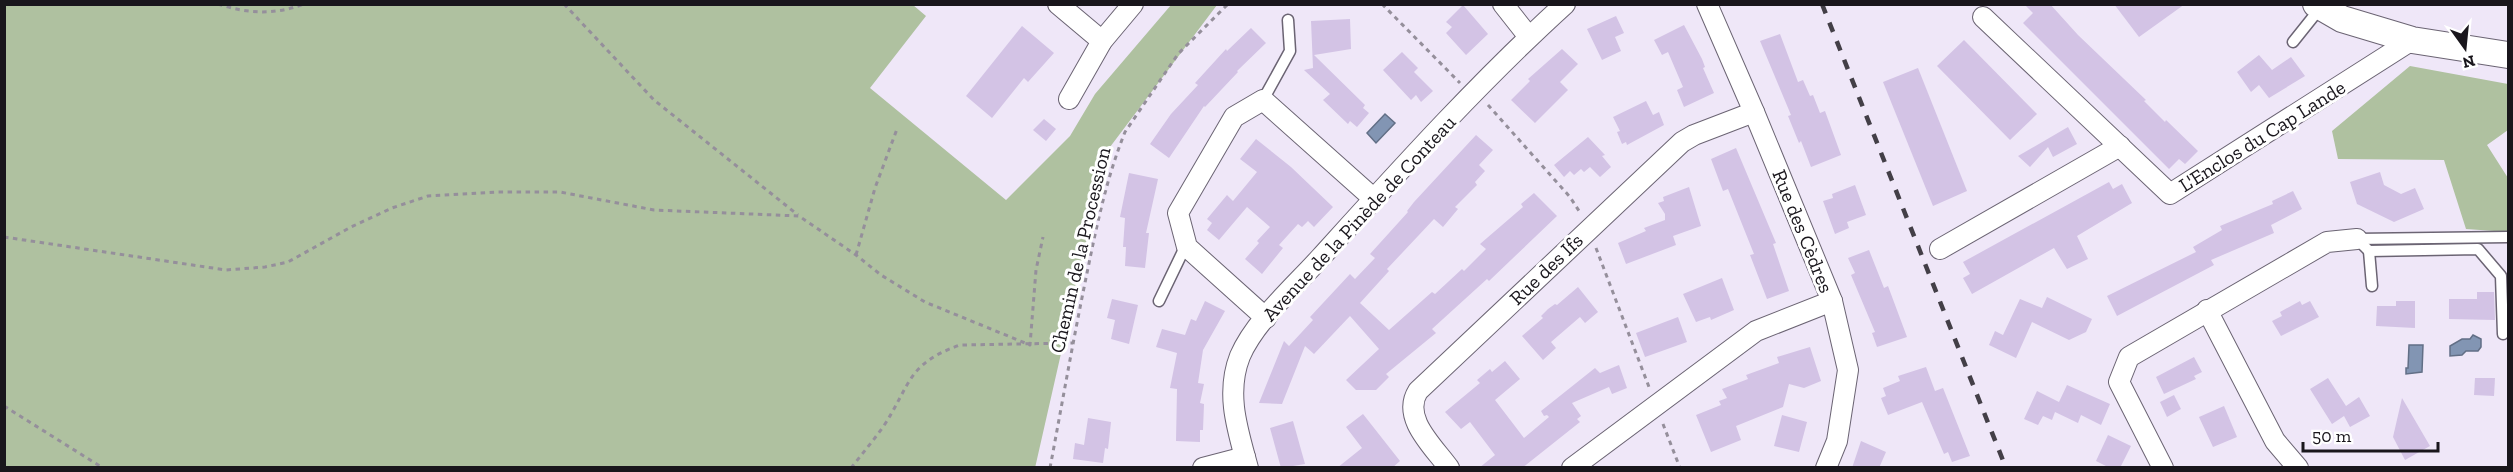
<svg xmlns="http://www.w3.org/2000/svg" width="2513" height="472" font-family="'Zilla Slab',serif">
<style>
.forest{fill:#afc1a0}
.water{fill:#8295b3;stroke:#626f86;stroke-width:1.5}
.building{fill:#d3c3e5}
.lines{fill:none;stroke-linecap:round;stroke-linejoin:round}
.service-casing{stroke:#6b6473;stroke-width:13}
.minor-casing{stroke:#6b6473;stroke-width:22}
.tertiary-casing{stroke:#6b6473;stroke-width:28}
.path{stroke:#958f9b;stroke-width:3;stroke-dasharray:4.5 4.5;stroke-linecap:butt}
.service{stroke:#fff;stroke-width:10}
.minor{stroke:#fff;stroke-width:20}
.tertiary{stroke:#fff;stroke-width:26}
.rail{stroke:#433f47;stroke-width:4.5;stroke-dasharray:10 10;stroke-linecap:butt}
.labels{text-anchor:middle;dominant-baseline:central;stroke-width:6;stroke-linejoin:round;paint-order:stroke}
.street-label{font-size:20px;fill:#19161c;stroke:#fff}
</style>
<rect width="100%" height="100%" fill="#efe7f8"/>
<!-- forest -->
<g class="forest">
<polygon points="4,5 913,5 926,16 870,88 1006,200 1070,136 1095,94 1171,5 1217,5 1107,151 1035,468 5,467"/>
<polygon points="2410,66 2508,84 2508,130 2487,145 2508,178 2508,232 2466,229 2444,160 2338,159 2332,131"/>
</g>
<!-- water -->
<g class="water">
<polygon points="1385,114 1395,123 1376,143 1367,133"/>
<polygon points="2473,335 2481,339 2481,347 2478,351 2466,351 2462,355 2450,356 2450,346 2462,339 2470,339"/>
<polygon points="2409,345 2423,345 2422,372 2406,374 2406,368 2408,368"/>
</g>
<!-- building -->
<g class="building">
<polygon points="2024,4 2050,4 2078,35 2146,100 2144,101 2165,122 2166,120 2198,151 2185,164 2179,159 2169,169 2023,23 2033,13"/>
<polygon points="2114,4 2185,4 2139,37"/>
<polygon points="1463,5 1488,34 1466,55 1446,33 1452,27 1446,22"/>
<polygon points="1616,16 1624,33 1615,37 1621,51 1602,60 1587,29"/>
<polygon points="1350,19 1351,49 1314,55 1365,105 1363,108 1369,113 1357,127 1350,121 1348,124 1323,100 1330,94 1304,70 1313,68 1311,21"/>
<polygon points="1684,25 1702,59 1705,67 1703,68 1714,93 1684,107 1677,90 1683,87 1668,52 1662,55 1654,40"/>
<polygon points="1022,26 1054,53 1028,82 1024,78 992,118 966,96"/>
<polygon points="1251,28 1266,43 1237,71 1238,72 1205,107 1204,106 1169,158 1150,144 1171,114 1198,85 1195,83 1226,49 1227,51"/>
<polygon points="1780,34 1798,82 1803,80 1810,96 1813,95 1820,113 1825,111 1841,155 1811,167 1801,141 1799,143 1788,116 1791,115 1760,41"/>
<polygon points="1964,40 2037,114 2010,140 1937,66"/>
<polygon points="1562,49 1578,64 1560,82 1568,90 1535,123 1511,100 1530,81 1528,79"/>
<polygon points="1402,52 1418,68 1414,72 1433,91 1421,102 1416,95 1411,100 1383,70"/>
<polygon points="2259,55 2272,70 2291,57 2305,76 2269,98 2259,85 2251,92 2237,72"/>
<polygon points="1918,68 1967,191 1933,206 1883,82"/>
<polygon points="1646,101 1653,115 1659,112 1664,125 1627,145 1626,142 1622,144 1617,132 1620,131 1613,117"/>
<polygon points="1044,119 1056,129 1046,141 1033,130"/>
<polygon points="2068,127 2077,144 2053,157 2048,147 2030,167 2018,156"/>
<polygon points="1476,135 1493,150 1479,165 1485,171 1475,182 1477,185 1455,207 1458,209 1443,227 1434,219 1387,269 1389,271 1360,303 1389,330 1432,292 1435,294 1462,269 1464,271 1486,249 1480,244 1523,207 1521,204 1534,193 1557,216 1489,281 1487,279 1432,329 1436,333 1386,374 1389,377 1376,390 1356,390 1346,380 1379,349 1350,316 1314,354 1305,346 1282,404 1259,403 1284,341 1289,346 1313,320 1310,317 1350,274 1355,279 1375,258 1370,254 1408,212 1407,211 1414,202"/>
<polygon points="1588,137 1605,155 1602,156 1611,167 1600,177 1590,167 1584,172 1581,169 1574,175 1570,171 1564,177 1554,165"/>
<polygon points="1256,139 1291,167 1333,207 1314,227 1308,221 1302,227 1298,224 1279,245 1283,248 1262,274 1245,259 1259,243 1257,241 1270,227 1247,207 1219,240 1207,230 1212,223 1207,219 1227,195 1233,201 1257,172 1240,159"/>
<polygon points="1736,148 1776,243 1773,244 1789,291 1767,299 1750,255 1754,254 1728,189 1723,191 1711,159"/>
<polygon points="2380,172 2384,185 2401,194 2415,188 2424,209 2394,222 2357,204 2350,182"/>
<polygon points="1129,173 1158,179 1146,233 1149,233 1145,268 1125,266 1126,247 1123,247 1125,218 1120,217"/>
<polygon points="2109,182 2113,189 2122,184 2132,203 2077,236 2088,259 2067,269 2054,248 1972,294 1963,278 1970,274 1963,262"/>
<polygon points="1855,185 1866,215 1847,222 1849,228 1835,234 1823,201 1833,198 1832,194"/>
<polygon points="1689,187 1701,226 1673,236 1676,245 1626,264 1618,243 1646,231 1644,228 1665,220 1665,214 1658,203 1664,201 1663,197"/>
<polygon points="2293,191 2302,209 2271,225 2274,233 2211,260 2214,265 2117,316 2107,296 2196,252 2193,247 2222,230 2220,226 2273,204 2272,201"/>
<polygon points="1869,250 1884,288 1888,286 1907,337 1877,347 1872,333 1875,332 1851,275 1855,273 1848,258"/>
<polygon points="1722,278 1734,310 1711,320 1710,317 1696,322 1683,294"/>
<polygon points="1578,287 1598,312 1585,323 1580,317 1551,342 1556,348 1543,360 1522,336 1543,318 1541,316 1548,309 1555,304 1557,305"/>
<polygon points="2477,292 2494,292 2495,320 2449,319 2449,299 2477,299"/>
<polygon points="2047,297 2092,319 2086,332 2069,340 2032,322 2016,358 1989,345 1995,331 2003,335 2020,299 2042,308"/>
<polygon points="1112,299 1138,305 1129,344 1111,339 1115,320 1107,318"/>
<polygon points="1205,301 1225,311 1203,350 1198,383 1204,384 1200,403 1204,404 1203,430 1200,430 1200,442 1176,441 1177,389 1170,388 1177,353 1156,347 1162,329 1185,335 1191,319 1196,321"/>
<polygon points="2300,301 2302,305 2310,301 2319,317 2281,336 2272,321 2282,316 2280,312"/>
<polygon points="2396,301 2415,301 2415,328 2376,326 2377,306 2396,306"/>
<polygon points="1678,317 1687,342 1645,357 1636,333"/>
<polygon points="1810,347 1821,381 1804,388 1789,384 1783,407 1736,426 1741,440 1711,452 1696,415 1721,405 1719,401 1727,398 1722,389 1748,379 1746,375 1779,363 1777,357"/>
<polygon points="2194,357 2202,372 2194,376 2196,379 2164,394 2156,377"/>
<polygon points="1505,361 1520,379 1495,400 1524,438 1549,417 1547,415 1544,416 1541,411 1595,368 1600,373 1619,365 1627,388 1612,394 1609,387 1572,403 1581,416 1577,419 1580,422 1522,468 1479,468 1495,455 1470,422 1461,429 1445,412 1480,383 1477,380 1490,369 1492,372"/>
<polygon points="1926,367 1935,391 1943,388 1970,456 1952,462 1948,452 1944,454 1922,402 1888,415 1881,398 1886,396 1883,388 1900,381 1898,376"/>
<polygon points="2328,378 2346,406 2359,397 2370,416 2350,427 2344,416 2332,424 2310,389"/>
<polygon points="2475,378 2495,378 2494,396 2474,395"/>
<polygon points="2067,385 2110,404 2101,425 2081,415 2078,423 2055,412 2052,420 2043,416 2038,425 2024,419 2037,391 2059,402"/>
<polygon points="2174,395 2181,409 2167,417 2160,402"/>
<polygon points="2402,398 2430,446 2405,460 2393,437"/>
<polygon points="2224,406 2237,437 2213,447 2199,417"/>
<polygon points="1363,414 1400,461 1392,468 1337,468 1362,448 1346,427"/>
<polygon points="1782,415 1807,422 1799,452 1774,446"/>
<polygon points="1088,418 1111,422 1108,449 1105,448 1103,463 1073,459 1075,443 1084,445"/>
<polygon points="1293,421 1305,464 1281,468 1270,428"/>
<polygon points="2108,435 2131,446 2120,468 2110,468 2096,461"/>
<polygon points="1861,441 1886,452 1879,468 1852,468"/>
</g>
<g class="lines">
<defs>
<g id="service">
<polyline points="2293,42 2321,7"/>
<polyline points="1263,100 1290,51 1288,20"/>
<polyline points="2357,239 2369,251 2478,249 2501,276 2503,334"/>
<polyline points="2357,239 2508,237"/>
<polyline points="2369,251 2372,286"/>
<polyline points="1159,301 1186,245"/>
</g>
<g id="minor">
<polyline points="1058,4 1102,41"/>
<polyline points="1503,4 1529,37"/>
<polyline points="1707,4 1754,112 1832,301 1848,370 1837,441 1826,468"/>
<polyline points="1983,17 2170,194 2412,40"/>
<polyline points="1069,99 1102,41 1133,4"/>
<polyline points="1940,249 2120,146"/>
<polyline points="2207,310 2275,441 2298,468"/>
<polyline points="1266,318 1187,247 1178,213 1234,117 1263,100 1374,199"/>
<polyline points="1203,468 1245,457"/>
<path d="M1248 468C1238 431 1225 394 1240 356 1255 321 1295 286 1321 257 1399 171 1478 83 1565 4"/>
<path d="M1449 468C1434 447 1401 418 1418 391L1682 142 1694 135 1754 112"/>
<polyline points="1572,468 1756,331 1832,301"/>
<polyline points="2163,468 2119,382 2129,357 2327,242 2357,239"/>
</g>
<polyline id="tertiary" points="2316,4 2342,19 2412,40 2508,55"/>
</defs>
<!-- service casing -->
<use href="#service" class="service-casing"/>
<!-- minor casing -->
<use href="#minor" class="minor-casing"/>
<!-- tertiary casing -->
<use href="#tertiary" class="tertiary-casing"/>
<!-- path -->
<g class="path">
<path d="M218 4C248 14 275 15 304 4"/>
<polyline points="564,4 654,100 798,215"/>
<polyline points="1382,4 1460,83"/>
<polyline points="1488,105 1570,197 1581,214"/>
<polyline points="4,237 226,270 265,267 288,262 351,227 392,208 428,196 497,192 560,192 654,210 799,216 856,255 881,275 925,302 1030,345 1036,270 1043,237"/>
<polyline points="1596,248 1649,387"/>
<polyline points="856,255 875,188 897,129"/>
<polyline points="4,406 103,468"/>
<polyline points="1663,424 1680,468"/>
<path d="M851 468C862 454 873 441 883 427 911 385 906 364 960 345L1073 343"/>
<path d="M1050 468C1062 404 1073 341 1086 278 1096 229 1106 179 1125 132L1178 54 1228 4"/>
</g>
<!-- service -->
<use href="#service" class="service"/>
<!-- minor -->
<use href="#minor" class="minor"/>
<!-- tertiary -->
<use href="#tertiary" class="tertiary"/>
<!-- rail -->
<polyline class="rail" points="1822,4 2006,468"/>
</g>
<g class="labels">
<!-- street labels -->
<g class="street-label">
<text transform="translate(2262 136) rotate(-32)">L'Enclos du Cap Lande</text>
<text transform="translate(1359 218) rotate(-47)">Avenue de la Pinède de Conteau</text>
<text transform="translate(1803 231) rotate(68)">Rue des Cèdres</text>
<text transform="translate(1080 250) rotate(-77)">Chemin de la Procession</text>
<text transform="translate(1546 269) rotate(-44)">Rue des Ifs</text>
</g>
</g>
<!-- border -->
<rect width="2513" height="472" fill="none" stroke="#19161c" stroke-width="12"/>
<!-- north arrow -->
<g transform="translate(2465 48) rotate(165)" stroke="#ffffff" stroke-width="4.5" paint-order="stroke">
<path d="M0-4.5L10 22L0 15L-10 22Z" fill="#19161c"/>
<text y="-9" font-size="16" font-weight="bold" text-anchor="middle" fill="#19161c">N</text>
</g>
<!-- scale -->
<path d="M2303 442v9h135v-9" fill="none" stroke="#19161c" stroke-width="3"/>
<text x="2312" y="442" font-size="18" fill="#19161c" stroke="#ffffff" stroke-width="4.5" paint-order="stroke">50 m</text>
</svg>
